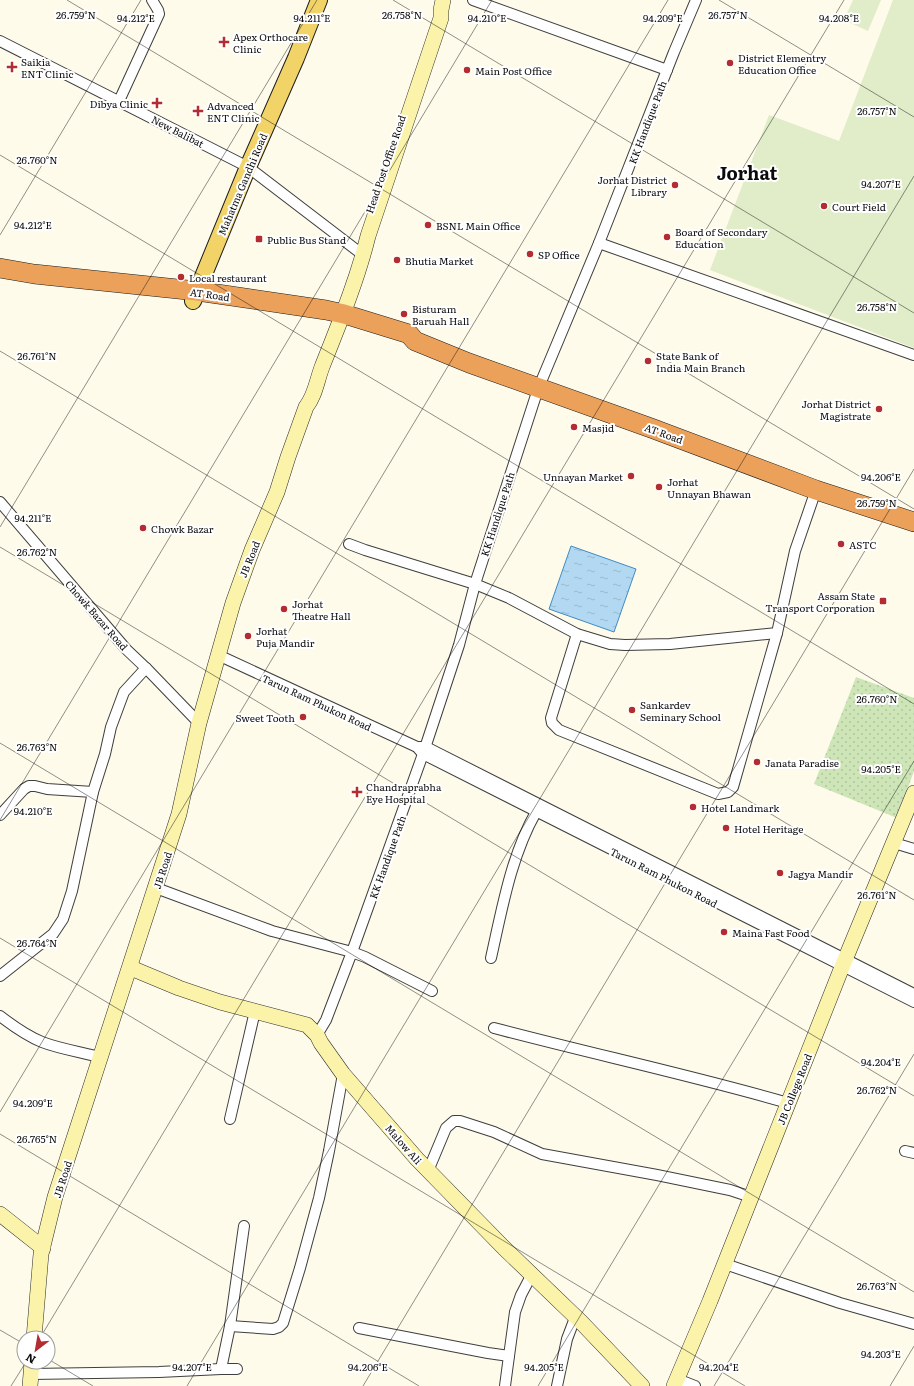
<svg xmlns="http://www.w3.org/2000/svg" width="914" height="1386" font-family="Literata,serif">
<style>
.park{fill:url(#park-dots)}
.pitch{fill:#e0edc8}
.water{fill:url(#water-ripples);stroke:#3e8bc5}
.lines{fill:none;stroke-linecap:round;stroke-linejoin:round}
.street-casing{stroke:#3e3e3e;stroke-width:12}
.secondary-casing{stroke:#2d2d2d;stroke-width:16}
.primary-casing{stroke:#1c1c1c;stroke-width:18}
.highway-casing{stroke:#1c1c1c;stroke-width:20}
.street{stroke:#fff;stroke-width:10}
.secondary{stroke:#faf3a9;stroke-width:15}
.primary{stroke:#f1d368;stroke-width:16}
.highway{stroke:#eca15b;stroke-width:19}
.ticks{fill:none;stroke:#0b0b0b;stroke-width:1;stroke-opacity:0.45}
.poi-dot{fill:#b32c2f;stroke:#fff;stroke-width:1.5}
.labels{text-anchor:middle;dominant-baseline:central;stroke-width:4;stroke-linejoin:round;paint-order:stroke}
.poi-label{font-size:10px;fill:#0b0b0b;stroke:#fff;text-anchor:start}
.street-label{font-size:10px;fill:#0b0b0b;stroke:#fff}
.town-label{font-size:18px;font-weight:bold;fill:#0b0b0b;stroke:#fff}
.ticks-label{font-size:10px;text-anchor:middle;fill:#0b0b0b;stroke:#fff;stroke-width:4;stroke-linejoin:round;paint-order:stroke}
</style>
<defs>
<pattern id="park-dots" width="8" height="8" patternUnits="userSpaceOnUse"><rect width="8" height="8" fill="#cee6b7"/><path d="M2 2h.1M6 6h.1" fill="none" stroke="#b0c49c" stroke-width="1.8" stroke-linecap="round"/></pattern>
<pattern id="water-ripples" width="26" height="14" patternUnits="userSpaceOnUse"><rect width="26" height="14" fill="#b3d9f2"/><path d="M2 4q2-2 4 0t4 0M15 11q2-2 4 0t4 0" fill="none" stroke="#99b9ce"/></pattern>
</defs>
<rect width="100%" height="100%" fill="#fefbeb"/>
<!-- park -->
<polygon class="park" points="856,677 914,698 914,771 897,818 814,784"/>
<!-- pitch -->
<g class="pitch">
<polygon points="853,0 881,0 868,31 844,20"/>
<polygon points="893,0 914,0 914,348 710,270 769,115 839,141"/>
</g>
<!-- water -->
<polygon class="water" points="571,546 636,569 614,632 549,609"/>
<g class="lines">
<defs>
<g id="street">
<polyline points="473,0 667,70"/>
<polyline points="0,41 248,167 363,255"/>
<polyline points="119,101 159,14 158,10 152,0"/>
<polyline points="599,243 914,355"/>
<polyline points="0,502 126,649 146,668 199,723"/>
<polyline points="349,544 365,550 475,584 509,598 577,634 610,644 625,645 670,644 777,633 795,551 816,490"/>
<polyline points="577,634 551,718 552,723 559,730 718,794 728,792 733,787 777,633"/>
<polyline points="218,655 417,747 423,754 914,1002"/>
<polyline points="420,747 426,747 914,994"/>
<polyline points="0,815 24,789 29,786 35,786 47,789 93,792"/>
<polyline points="894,843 914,849"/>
<polyline points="156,888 272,931 352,952 365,957 432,991"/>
<path d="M491 958C502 909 511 856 536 812"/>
<polyline points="0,976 53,934 63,919 72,891 93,792 105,754 111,727 124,692 146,668"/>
<path d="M0 1016C13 1026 27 1036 42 1042 60 1049 81 1052 100 1057"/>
<path d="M494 1028C592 1054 691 1075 788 1103"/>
<polyline points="317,1035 326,1020 352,952 423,754 459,645 475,584 538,389 599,243 674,52 696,0"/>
<polyline points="230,1119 255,1011"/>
<polyline points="905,1151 914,1153"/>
<polyline points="428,1171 446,1128 454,1121 460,1121 494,1132 542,1154 657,1175 730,1190 751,1197"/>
<polyline points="725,1264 840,1303 914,1324"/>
<polyline points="230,1326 273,1329 279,1327 283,1323 300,1268 319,1198 329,1151 343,1074"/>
<polyline points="359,1328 488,1353 509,1356 515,1312 521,1295 532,1274"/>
<polyline points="221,1369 230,1326 244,1226"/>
<polyline points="31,1374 159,1372 221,1369 237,1369"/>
<polyline points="677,1379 695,1386"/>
<polyline points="505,1386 509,1356"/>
<polyline points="557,1386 567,1339 575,1318"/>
</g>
<g id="secondary">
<polyline points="131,968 179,988 220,1002 307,1025 317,1035 321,1043 343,1074 417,1159 504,1248 581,1322 642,1386"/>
<polyline points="0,1214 43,1248"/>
<path d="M34 1338 41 1254 55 1197 179 814 199 723 233 603 252 550 277 492 288 457 306 407C315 396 317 380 322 367 339 324 357 281 368 236L441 18V10L443 0"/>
<polyline points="30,1386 32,1362"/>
<polyline points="674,1386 710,1301 842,967 914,793"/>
</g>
<polyline id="primary" points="193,301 248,167 296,58 319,0"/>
<polyline id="highway" points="0,268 34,274 197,291 326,310 344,314 409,334 415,341 469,363 651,428 816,490 914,522"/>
</defs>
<!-- street casing -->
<use href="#street" class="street-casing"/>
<!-- secondary casing -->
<use href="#secondary" class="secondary-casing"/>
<!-- primary casing -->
<use href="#primary" class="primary-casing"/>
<!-- highway casing -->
<use href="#highway" class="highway-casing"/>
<!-- street -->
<use href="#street" class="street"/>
<!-- secondary -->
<use href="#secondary" class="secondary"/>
<!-- primary -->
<use href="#primary" class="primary"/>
<!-- highway -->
<use href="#highway" class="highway"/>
</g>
<!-- ticks -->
<path class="ticks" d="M67 0 914 509M393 0 914 313M719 0 914 117M0 155 914 704M0 235 141 0M0 351 914 900M0 527 317 0M0 547 914 1096M0 743 914 1292M0 820 492 0M0 938 745 1386M0 1112 668 0M0 1134 419 1386M0 1330 24 1344M40 1338 844 0M48 1359 93 1386M11 1386 26 1362M187 1386 914 176M363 1386 914 469M538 1386 914 761M714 1386 914 1054M890 1386 914 1346"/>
<!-- markers -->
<g class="poi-dot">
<path d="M222 36h4v4h4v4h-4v4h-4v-4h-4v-4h4z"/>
<circle cx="730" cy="63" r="4"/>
<path d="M10 61h4v4h4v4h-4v4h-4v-4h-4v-4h4z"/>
<circle cx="467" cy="70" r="4"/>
<path d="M155 97h4v4h4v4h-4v4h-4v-4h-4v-4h4z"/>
<path d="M196 105h4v4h4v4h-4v4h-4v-4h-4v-4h4z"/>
<circle cx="675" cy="185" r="4"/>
<circle cx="824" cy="206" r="4"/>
<circle cx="428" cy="225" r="4"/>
<circle cx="667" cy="237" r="4"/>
<rect x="255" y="235" width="8" height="8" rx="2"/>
<circle cx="530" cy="254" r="4"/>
<circle cx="397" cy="260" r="4"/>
<circle cx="181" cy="277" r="4"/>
<circle cx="404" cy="314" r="4"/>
<circle cx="648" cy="361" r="4"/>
<circle cx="879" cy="409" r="4"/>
<circle cx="574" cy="427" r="4"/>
<circle cx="631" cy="476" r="4"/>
<circle cx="659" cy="487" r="4"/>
<circle cx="143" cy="528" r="4"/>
<circle cx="841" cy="544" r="4"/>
<rect x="879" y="597" width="8" height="8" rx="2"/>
<circle cx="284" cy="609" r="4"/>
<circle cx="248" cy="636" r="4"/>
<circle cx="632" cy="710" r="4"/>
<circle cx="303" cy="717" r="4"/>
<circle cx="757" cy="762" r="4"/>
<path d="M355 786h4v4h4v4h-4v4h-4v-4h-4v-4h4z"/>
<circle cx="693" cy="807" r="4"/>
<circle cx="726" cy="828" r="4"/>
<circle cx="780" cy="873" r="4"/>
<circle cx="724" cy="932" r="4"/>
</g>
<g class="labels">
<!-- poi labels -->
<g class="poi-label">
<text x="233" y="36">Apex Orthocare<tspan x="233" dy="12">Clinic</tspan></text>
<text x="738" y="57">District Elementry<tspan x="738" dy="12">Education Office</tspan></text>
<text x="21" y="61">Saikia<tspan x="21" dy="12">ENT Clinic</tspan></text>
<text x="475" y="70">Main Post Office</text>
<text x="148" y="103" text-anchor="end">Dibya Clinic</text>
<text x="207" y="105">Advanced<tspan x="207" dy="12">ENT Clinic</tspan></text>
<text x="667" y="179" text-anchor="end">Jorhat District<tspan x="667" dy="12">Library</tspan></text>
<text x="832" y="206">Court Field</text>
<text x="436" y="225">BSNL Main Office</text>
<text x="675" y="231">Board of Secondary<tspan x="675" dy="12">Education</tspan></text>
<text x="267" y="239">Public Bus Stand</text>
<text x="538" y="254">SP Office</text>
<text x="405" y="260">Bhutia Market</text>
<text x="189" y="277">Local restaurant</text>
<text x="412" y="308">Bisturam<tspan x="412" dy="12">Baruah Hall</tspan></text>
<text x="656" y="355">State Bank of<tspan x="656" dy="12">India Main Branch</tspan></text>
<text x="871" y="403" text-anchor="end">Jorhat District<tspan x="871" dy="12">Magistrate</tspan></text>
<text x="582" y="427">Masjid</text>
<text x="623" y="476" text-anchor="end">Unnayan Market</text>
<text x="667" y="481">Jorhat<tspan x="667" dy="12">Unnayan Bhawan</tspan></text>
<text x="151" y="528">Chowk Bazar</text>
<text x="849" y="544">ASTC</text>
<text x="875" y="595" text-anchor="end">Assam State<tspan x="875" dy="12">Transport Corporation</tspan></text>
<text x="292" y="603">Jorhat<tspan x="292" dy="12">Theatre Hall</tspan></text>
<text x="256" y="630">Jorhat<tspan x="256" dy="12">Puja Mandir</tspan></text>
<text x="640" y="704">Sankardev<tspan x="640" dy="12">Seminary School</tspan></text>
<text x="295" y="717" text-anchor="end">Sweet Tooth</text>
<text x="765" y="762">Janata Paradise</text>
<text x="366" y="786">Chandraprabha<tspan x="366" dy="12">Eye Hospital</tspan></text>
<text x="701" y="807">Hotel Landmark</text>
<text x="734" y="828">Hotel Heritage</text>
<text x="788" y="873">Jagya Mandir</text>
<text x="732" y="932">Maina Fast Food</text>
</g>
<!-- street labels -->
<g class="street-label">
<text transform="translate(647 122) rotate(-69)">KK Handique Path</text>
<text transform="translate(178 131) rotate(27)">New Balibat</text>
<text transform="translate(385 164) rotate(-71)">Head Post Office Road</text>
<text transform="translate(242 184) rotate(-67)">Mahatma Gandhi Road</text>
<text transform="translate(210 294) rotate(8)">AT Road</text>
<text transform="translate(664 433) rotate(20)">AT Road</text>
<text transform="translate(497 514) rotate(-72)">KK Handique Path</text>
<text transform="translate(249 559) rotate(-68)">JB Road</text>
<text transform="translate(97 615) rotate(49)">Chowk Bazar Road</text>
<text transform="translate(317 702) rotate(25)">Tarun Ram Phukon Road</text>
<text transform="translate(387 857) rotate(-70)">KK Handique Path</text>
<text transform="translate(162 870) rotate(-72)">JB Road</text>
<text transform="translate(664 877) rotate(27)">Tarun Ram Phukon Road</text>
<text transform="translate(794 1089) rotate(-68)">JB College Road</text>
<text transform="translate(404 1144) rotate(49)">Malow Ali</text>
<text transform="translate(62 1179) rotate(-72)">JB Road</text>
</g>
<!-- town labels -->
<g class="town-label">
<text x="747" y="172">Jorhat</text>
</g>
</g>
<g class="ticks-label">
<text x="728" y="19">26.757°N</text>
<text x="76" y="19">26.759°N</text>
<text x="402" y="19">26.758°N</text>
<text x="839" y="22">94.208°E</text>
<text x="136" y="22">94.212°E</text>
<text x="312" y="22">94.211°E</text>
<text x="487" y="22">94.210°E</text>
<text x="663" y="22">94.209°E</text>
<text x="877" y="115">26.757°N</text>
<text x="37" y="164">26.760°N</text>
<text x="881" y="188">94.207°E</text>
<text x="33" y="229">94.212°E</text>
<text x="877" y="311">26.758°N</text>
<text x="37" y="360">26.761°N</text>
<text x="881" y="481">94.206°E</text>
<text x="877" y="507">26.759°N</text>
<text x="33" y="522">94.211°E</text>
<text x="37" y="556">26.762°N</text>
<text x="877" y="703">26.760°N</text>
<text x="37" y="751">26.763°N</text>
<text x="881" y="773">94.205°E</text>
<text x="33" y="815">94.210°E</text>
<text x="877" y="899">26.761°N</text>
<text x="37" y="947">26.764°N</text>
<text x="881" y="1066">94.204°E</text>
<text x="877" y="1094">26.762°N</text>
<text x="33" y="1107">94.209°E</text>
<text x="37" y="1143">26.765°N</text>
<text x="877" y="1290">26.763°N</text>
<text x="881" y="1358">94.203°E</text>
<text x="192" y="1371">94.207°E</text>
<text x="368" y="1371">94.206°E</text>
<text x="544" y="1371">94.205°E</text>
<text x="719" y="1371">94.204°E</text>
</g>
<!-- north arrow -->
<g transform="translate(36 1350) rotate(211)"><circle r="19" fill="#ffffff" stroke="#9d9d9d"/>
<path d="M0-3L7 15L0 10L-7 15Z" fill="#b32c2f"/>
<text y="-6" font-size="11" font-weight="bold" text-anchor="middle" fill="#0b0b0b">N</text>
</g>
</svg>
